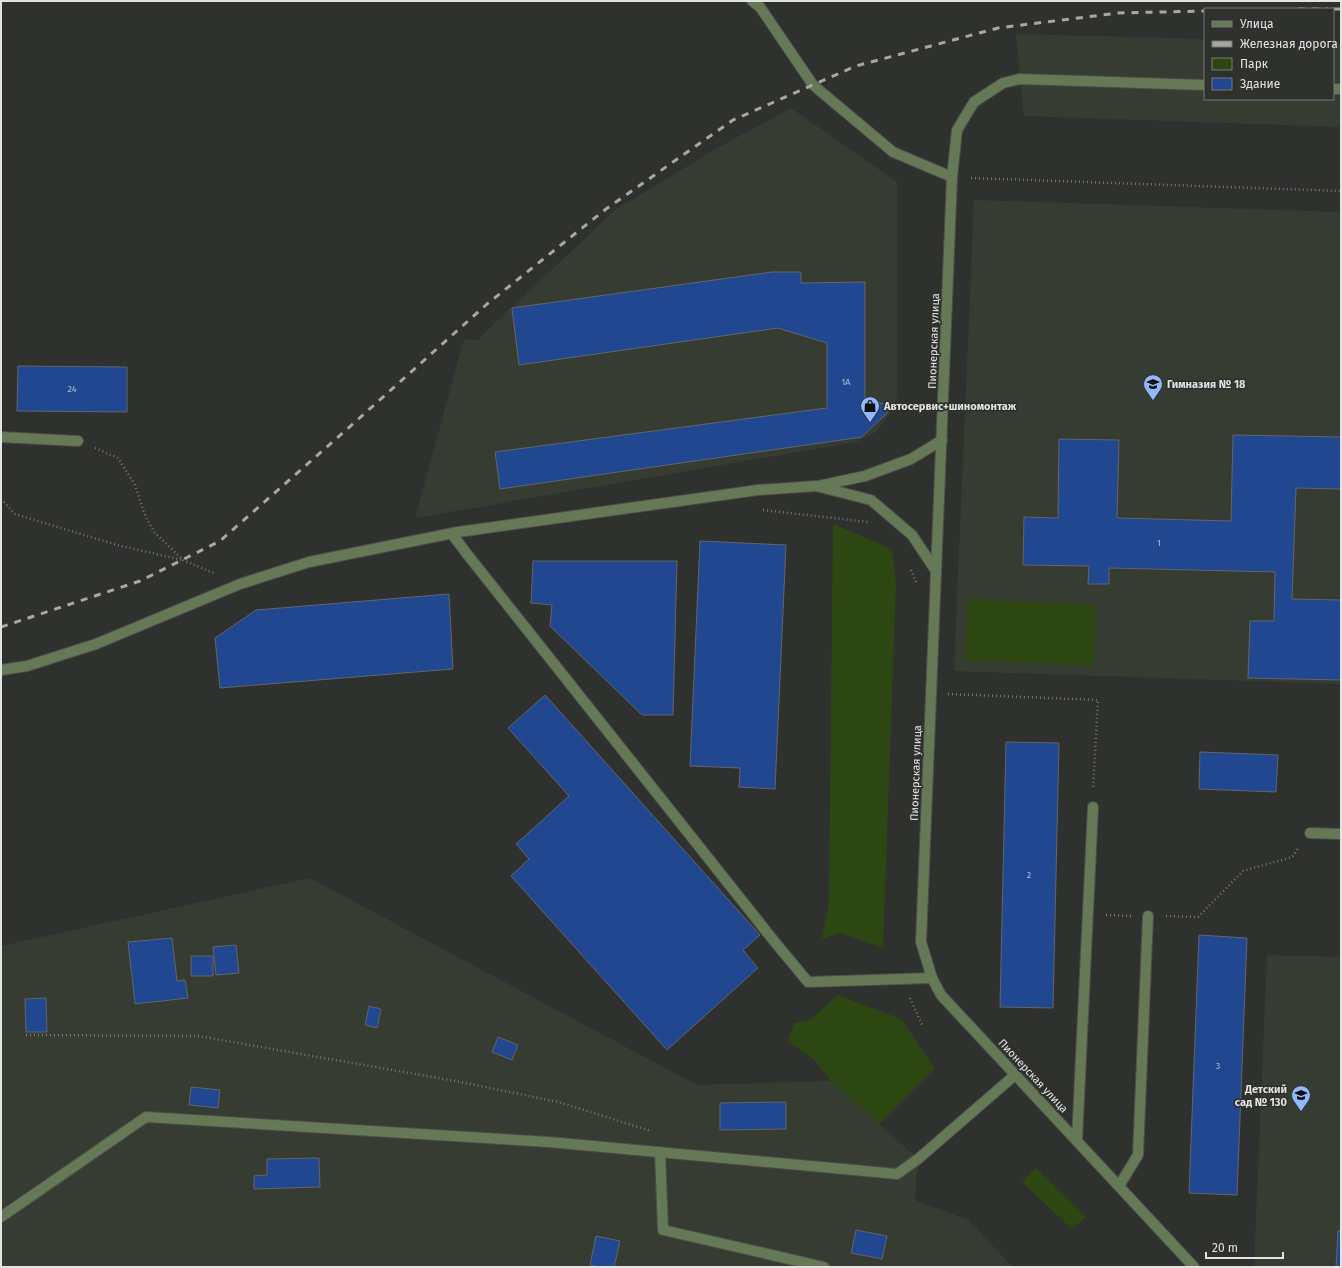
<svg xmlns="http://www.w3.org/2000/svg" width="1342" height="1268" font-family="'Fira Sans',sans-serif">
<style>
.built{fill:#373c33}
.green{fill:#2d4713}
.building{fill:#20478f;stroke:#636569}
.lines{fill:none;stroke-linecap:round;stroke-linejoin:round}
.minor-casing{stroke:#4c4e4b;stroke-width:12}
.path{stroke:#757674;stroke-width:2.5;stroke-dasharray:1 3;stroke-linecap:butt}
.minor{stroke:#657956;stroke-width:10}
.rail{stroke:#a7a8a6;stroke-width:3;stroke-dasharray:7 7;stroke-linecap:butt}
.labels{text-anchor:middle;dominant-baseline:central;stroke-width:3.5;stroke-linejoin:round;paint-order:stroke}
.number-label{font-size:9px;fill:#b2bdcd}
.street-label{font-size:11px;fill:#e3e4e2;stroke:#2f312e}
.poi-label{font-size:11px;font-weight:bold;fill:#e3e4e2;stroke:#2f312e;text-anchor:start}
</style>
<rect width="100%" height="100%" fill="#2f312e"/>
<!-- built -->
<g class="built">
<polygon points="1016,34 1205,39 1205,99 1333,99 1333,42 1341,43 1341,127 1024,116"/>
<polygon points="791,108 897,182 897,394 894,408 876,432 856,442 415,518 464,339 477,340 614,211 712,151"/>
<polygon points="974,200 1341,212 1341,684 954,671"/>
<polygon points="310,878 697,1085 831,1081 918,1159 915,1200 968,1220 1013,1267 1,1267 1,946"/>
<polygon points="1267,955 1341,957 1341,1267 1254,1267"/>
</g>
<!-- green -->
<g class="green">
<polygon points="833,524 892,549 896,583 883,948 840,933 822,939 829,900"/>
<polygon points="967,599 1096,605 1094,666 965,660"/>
<polygon points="838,995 901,1019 935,1068 879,1124 831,1081 814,1060 788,1041 794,1023 810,1020"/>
<polygon points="1036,1168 1086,1217 1072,1229 1022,1182"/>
</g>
<!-- building -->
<g class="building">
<polygon points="772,272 801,272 801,283 865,282 865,399 888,405 887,413 862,437 500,489 495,452 827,408 827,343 778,328 519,365 512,308"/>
<polygon points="18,366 127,367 127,412 17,411"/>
<polygon points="1233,435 1341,437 1341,489 1296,488 1292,599 1341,600 1341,680 1248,678 1250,621 1274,621 1275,572 1109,568 1109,584 1088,584 1089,566 1023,565 1024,517 1058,518 1059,439 1119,440 1117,518 1231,521"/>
<polygon points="700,541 786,545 775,789 739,787 740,768 690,766"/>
<polygon points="533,561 677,561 673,715 642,715 550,626 552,605 531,603"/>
<polygon points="449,594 453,669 220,688 215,638 256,610"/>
<polygon points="545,695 760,935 743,950 758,968 667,1050 511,876 529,859 516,844 569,796 508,728"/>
<polygon points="1006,742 1059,743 1053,1008 1000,1007"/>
<polygon points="1200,752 1278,755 1276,792 1199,789"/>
<polygon points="1199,935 1247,938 1237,1195 1189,1193"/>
<polygon points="172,938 177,981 185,980 188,998 135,1004 128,942"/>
<polygon points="236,945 239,973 216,975 213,947"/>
<rect x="191" y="956" width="22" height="20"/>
<polygon points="46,998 47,1032 26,1032 25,999"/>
<polygon points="369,1006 381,1009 377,1028 365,1025"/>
<polygon points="498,1037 518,1045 512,1060 492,1052"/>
<polygon points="191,1087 220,1090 218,1108 189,1105"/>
<polygon points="786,1102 786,1129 720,1130 720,1103"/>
<polygon points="319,1158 320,1187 254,1189 254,1176 267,1175 267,1159"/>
<polygon points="856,1230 887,1236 882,1259 851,1253"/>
<polygon points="1338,1231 1341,1231 1341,1267 1336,1267"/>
<polygon points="596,1236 620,1241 614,1267 600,1267 590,1265"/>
</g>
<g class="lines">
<defs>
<g id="minor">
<polyline points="752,1 760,7 813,85 893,152 952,177"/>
<polyline points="1333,89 1341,89"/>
<polyline points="1,437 78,441"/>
<polyline points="818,486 865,476 911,459 942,440"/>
<polyline points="452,534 467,554 774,941 808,982 932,978"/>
<polyline points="1,670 27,666 96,644 240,584 309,562 458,532 758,490 816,486 871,500 912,535 936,571"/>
<polyline points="1310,833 1341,834"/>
<polyline points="1077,1140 1093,807"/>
<polyline points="660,1152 663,1230 824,1267"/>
<polyline points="1119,1186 1138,1155 1148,916"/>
<polyline points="1,1217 146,1117 549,1142 897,1174 918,1159 1015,1075"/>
<polyline points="1194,1267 941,995 932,978 921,942 952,177 957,130 974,102 1003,83 1020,79 1205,85"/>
</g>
</defs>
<!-- minor casing -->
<use href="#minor" class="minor-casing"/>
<!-- path -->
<g class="path">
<polyline points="971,178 1341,191"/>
<polyline points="95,448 118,458 135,485 144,513 154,532 183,560 216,574"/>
<polyline points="1,499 15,514 117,545 182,560"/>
<polyline points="763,510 868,522"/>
<polyline points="911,570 916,582"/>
<polyline points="948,694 1098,700 1093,789"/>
<polyline points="1106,915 1131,916"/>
<polyline points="1166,916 1198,917 1243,871 1292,857 1299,847"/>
<polyline points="910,998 922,1025"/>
<polyline points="26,1035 198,1036 461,1082 558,1102 651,1131"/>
</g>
<!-- minor -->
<use href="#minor" class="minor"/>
<!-- rail -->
<g class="rail">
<polyline points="1298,9 1328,9"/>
<polyline points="1333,9 1341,9"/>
<polyline points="1,627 140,581 220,541 345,431 487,304 606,209 733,120 856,66 998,28 1118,13 1205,11"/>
</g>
</g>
<!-- icons -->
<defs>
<symbol id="school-pin" viewBox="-11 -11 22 30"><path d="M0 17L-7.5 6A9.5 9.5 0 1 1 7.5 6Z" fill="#91b8fd" stroke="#2f312e"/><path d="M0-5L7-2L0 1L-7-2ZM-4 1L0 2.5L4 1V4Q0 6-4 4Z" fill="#111"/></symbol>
<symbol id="shop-pin" viewBox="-11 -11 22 30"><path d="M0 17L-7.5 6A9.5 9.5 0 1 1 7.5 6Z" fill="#91b8fd" stroke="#2f312e"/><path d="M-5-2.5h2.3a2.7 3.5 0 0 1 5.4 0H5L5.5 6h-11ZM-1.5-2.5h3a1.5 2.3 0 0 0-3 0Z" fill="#111"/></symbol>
</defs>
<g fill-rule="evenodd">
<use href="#school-pin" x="1142" y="373" width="22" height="30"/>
<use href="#shop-pin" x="859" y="395" width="22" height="30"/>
<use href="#school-pin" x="1290" y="1084" width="22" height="30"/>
</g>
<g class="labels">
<!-- number labels -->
<g class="number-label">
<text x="846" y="382">1А</text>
<text x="72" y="389">24</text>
<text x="1159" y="543">1</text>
<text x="1029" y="875">2</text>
<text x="1218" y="1066">3</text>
</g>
<!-- street labels -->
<g class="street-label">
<text transform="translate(934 341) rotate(-88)">Пионерская улица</text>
<text transform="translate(916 773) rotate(-88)">Пионерская улица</text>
<text transform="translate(1033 1076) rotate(47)">Пионерская улица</text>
</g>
<!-- poi labels -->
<g class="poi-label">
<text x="1167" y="384">Гимназия № 18</text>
<text x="884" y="406">Автосервис+шиномонтаж</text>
<text x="1287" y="1089" text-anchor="end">Детский<tspan x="1287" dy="13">сад № 130</tspan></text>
</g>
</g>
<!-- border -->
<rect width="1342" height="1268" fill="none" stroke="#e3e4e2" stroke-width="4"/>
<!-- legend -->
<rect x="1204" y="8" width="130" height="92" fill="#2f312e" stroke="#777976"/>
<rect x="1212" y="21" width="20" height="6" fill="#657956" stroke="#777976"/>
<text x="1240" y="28" font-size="12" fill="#e3e4e2">Улица</text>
<rect x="1212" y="41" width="20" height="6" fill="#a7a8a6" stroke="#777976"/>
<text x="1240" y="48" font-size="12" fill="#e3e4e2">Железная дорога</text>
<rect x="1212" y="58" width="20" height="12" fill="#2d4713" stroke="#777976"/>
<text x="1240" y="68" font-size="12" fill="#e3e4e2">Парк</text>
<rect x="1212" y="78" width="20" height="12" fill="#20478f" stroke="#777976"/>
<text x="1240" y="88" font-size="12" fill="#e3e4e2">Здание</text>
<!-- scale -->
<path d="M1206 1252v6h77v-6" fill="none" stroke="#e3e4e2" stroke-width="2"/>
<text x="1212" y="1252" font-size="12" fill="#e3e4e2" stroke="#2f312e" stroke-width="3" paint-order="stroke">20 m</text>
</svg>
